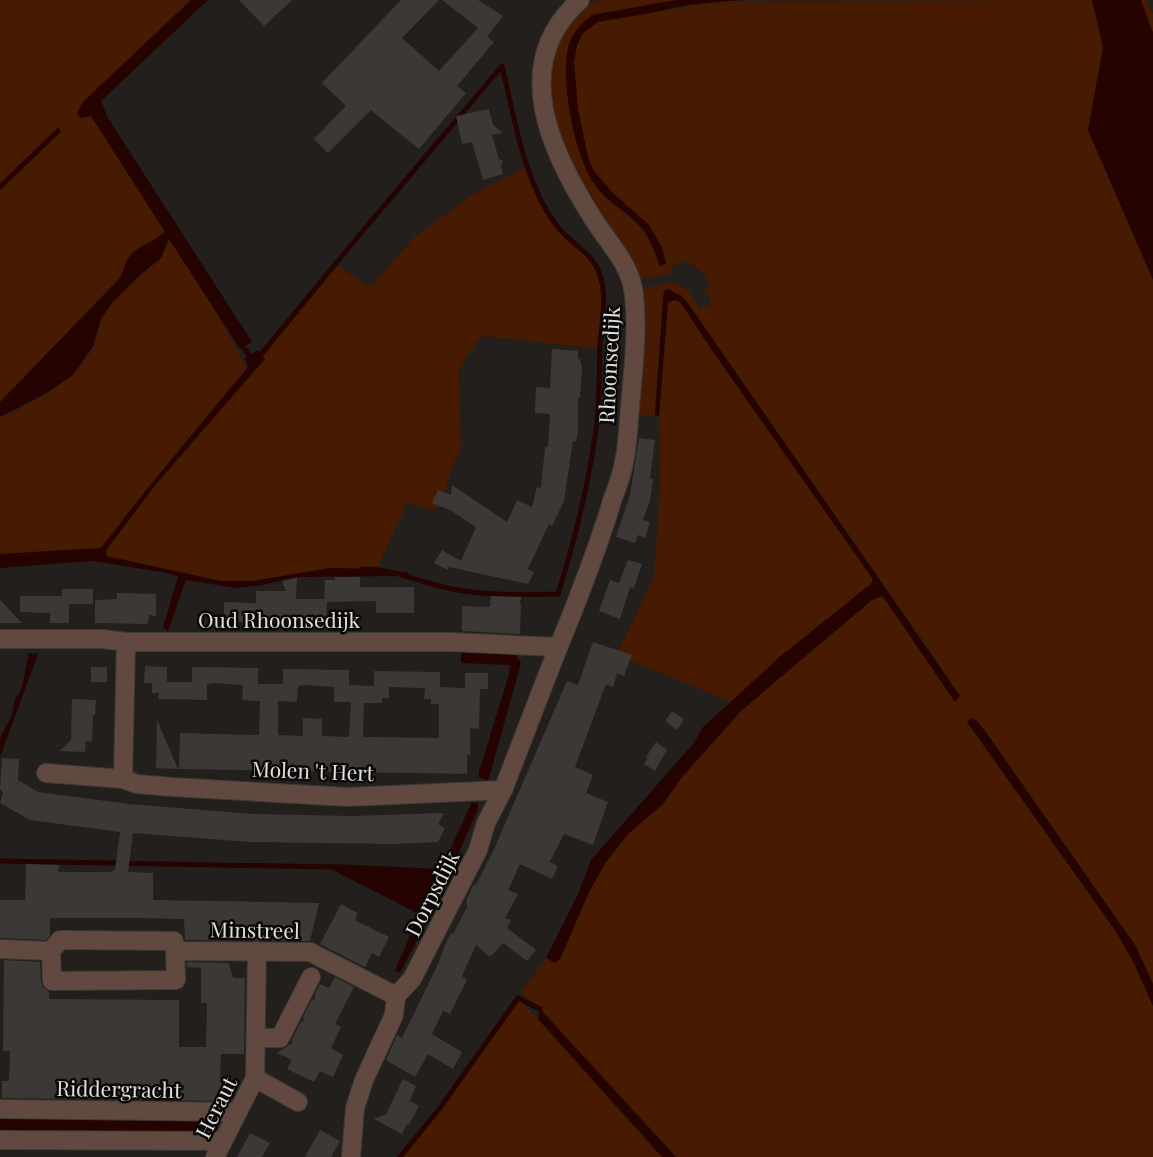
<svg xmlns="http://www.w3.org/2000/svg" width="1153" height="1157" font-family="'Playfair Display',serif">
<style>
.green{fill:#471a02}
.water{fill:#240300}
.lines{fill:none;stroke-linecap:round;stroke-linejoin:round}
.stream{stroke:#240300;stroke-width:5}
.building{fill:#3c3836;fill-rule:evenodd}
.minor-casing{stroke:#3d3a38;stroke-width:20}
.minor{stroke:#61493f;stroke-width:18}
.labels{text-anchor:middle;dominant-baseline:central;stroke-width:5;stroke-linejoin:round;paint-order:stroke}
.street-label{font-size:21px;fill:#e1dfdd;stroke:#0b0908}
</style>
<rect width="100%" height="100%" fill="#221f1d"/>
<!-- green -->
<g class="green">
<polygon points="0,0 191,0 83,102 165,232 128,258 124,272 119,279 0,402"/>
<path d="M597 0H676L592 16 566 64 568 95 576 141 606 199 636 222 644 231 653 247 660 266 666 263C663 250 658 237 649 226 633 206 607 194 594 171 581 149 568 68 577 44 582 30 593 23 608 19L723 1 1092 0 1103 47 1088 130 1153 280V984L1135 945 985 731 977 721 972 718 967 722 1115 930 1134 963 1153 1006V1157H676L540 1009 521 992 546 958 555 963 560 959 589 892 606 862 629 833 662 805 682 777 742 710 872 600 882 596 884 598 955 701 941 667 689 305 679 295 668 289 663 299 655 415 636 417 640 292C645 288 651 287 658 285 682 278 689 290 700 309L712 303 705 289 711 284 693 263 688 266 685 260 674 265 671 273 637 280 601 221 556 138 548 66 558 34 580 10Z"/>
<polygon points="1141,0 1147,0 1153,15 1153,33"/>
<path d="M527 166C535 186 543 206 555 224 569 243 593 251 600 275 607 295 601 328 600 349L502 338 484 336 480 338 461 365 459 372 461 449 453 464 440 508 428 509 407 503 377 569 331 568 252 581H221L105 556 107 549 156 484 264 359 261 354 335 264 368 286 373 285 414 237 472 195Z"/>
<path d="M169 238 208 298 247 368 147 489 101 548 0 554V417C32 406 80 377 94 345 100 330 100 315 111 302 124 285 145 274 160 259 164 254 167 245 169 238Z"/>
<polygon points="676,300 681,303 872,578 872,583 782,655 731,702 617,655 654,576 660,487 659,416 668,302"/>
<polygon points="518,998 538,1019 662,1157 400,1157 440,1108"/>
</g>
<!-- water -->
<g class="water">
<path d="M191 0H208L101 101 108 118 252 342 240 349 169 239 161 258 142 273 112 303 101 319 93 346 73 375 48 392 0 417V402L119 279C124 272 124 263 129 257 138 245 154 242 165 232L91 116 81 118 77 113 83 102Z"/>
<path d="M676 0H740L687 5 646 14 598 22 583 33 577 45 574 62 578 109 588 157 593 170 614 194 649 225 662 248 666 263 660 266C654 250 649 234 636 222 623 209 606 201 595 185 574 155 561 84 568 48 571 34 581 23 592 15Z"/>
<polygon points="1092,0 1141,0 1153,33 1153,280 1088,130 1103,47"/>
<polygon points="668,289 683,297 689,305 960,696 955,702 884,598 882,596 872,600 742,710 682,777 662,805 629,833 606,862 589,892 560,959 555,963 546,958 579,892 591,860 694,743 702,728 782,655 872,583 872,578 711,349 681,303 676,300 668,302 659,416 655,415 663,299 664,291"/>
<polygon points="258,350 265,359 156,484 107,549 106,556 221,581 252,581 331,568 375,569 411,573 402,575 400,573 397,576 297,577 262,585 236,588 186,580 168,631 163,628 178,576 162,572 93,561 0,568 0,554 101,548 147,489 248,367 245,358"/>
<polygon points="461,652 513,655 516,656 521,663 489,778 487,781 479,777 479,772 509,674 510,665 461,663"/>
<polygon points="29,653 38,654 0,757 0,738 12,715 15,699 21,691"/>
<polygon points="972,718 977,721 985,731 1135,945 1153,984 1153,1006 1134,963 1115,930 967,722"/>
<polygon points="472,802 478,803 478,809 438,900 400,973 395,971 419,914 331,869 332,864 441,869"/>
<polygon points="540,1009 676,1157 662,1157 538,1019"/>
<polygon points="0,1117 209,1120 211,1130 207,1134 0,1131"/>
</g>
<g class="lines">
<!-- stream -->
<g class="stream">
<polyline points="0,187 58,131"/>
<path d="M240 342 254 363 351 245 502 66C515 119 523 180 556 225 570 244 593 252 600 275 607 296 602 323 600 343 599 372 600 402 596 430 588 486 575 540 558 594 520 595 481 596 443 587 416 581 391 568 362 569"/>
<polyline points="0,861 331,867"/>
<polyline points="400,1157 440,1108 518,998 540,1009"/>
</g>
</g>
<!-- building -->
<g class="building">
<polygon points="239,0 292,0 264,26"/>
<polygon points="401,0 439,0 402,38 439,71 478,28 442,0 478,0 503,16 487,37 494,42 457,86 466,93 419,149 371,110 328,153 314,139 346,106 322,83"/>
<polygon points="489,109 493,125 503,133 492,135 499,159 503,161 501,166 503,174 483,180 472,142 462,144 456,116"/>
<polygon points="552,349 578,351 578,359 580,359 582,368 580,398 578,398 578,432 576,441 573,441 564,501 552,526 549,524 528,569 534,572 528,584 449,567 448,570 434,563 442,550 461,561 476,527 450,510 432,503 438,490 451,495 452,485 507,522 517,500 532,507 537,487 541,488 545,447 548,447 550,414 535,413 536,387 550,388"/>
<polygon points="639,438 655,440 650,479 653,479 650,501 643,520 650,522 645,538 638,535 635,543 616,537 630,495"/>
<polygon points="628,560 642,564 634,588 630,587 620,619 599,611 610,580 619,583"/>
<polygon points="335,577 360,577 360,587 414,587 414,613 376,613 376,601 327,602 326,626 271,625 271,619 243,618 243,622 227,621 227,619 224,619 224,602 256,603 256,591 286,591 282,581 297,578 296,599 324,599 325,580 335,580"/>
<polygon points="62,589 93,589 93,604 69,604 69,623 50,623 50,613 20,612 20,596 62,596"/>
<polygon points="117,593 156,594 156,616 149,615 148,624 95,623 95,600 117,599"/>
<polygon points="491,596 522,597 519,604 521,604 520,634 462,631 462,606 490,607"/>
<polygon points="0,600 22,623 0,623"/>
<polygon points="593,642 632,655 624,676 617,673 613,687 606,684 575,767 593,775 586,793 608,802 593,845 564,834 550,862 558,866 552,879 520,864 508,890 518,894 505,918 511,920 507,928 536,950 527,961 503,943 490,957 476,945 462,976 467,980 450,1014 443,1011 432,1034 462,1052 453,1069 428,1054 415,1077 386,1060 397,1035 402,1038 438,964 445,945 451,933 453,934 467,907 466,901 470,893 473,885 476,885 494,849 567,681 578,685"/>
<path d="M145 666 167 667V682H192V667L258 668V684H283V669L349 670V685L374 686V671L440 672V687L465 688V673H488V689H480L479 729 470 728V755H467V774L179 769 180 733 259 735 260 701 242 700 243 685 215 683 207 684V700L158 699 159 693H152V683H144ZM306 685 334 687V702H351L349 737 322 736V719L303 718V736L278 735V701L297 702 298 686ZM389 687 425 688 424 699H431V704H439V738L363 737 364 703H382V698H389Z"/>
<rect x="91" y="667" width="16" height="15"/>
<polygon points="72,699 96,700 95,715 93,715 92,742 86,741 85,752 60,751 71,740"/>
<polygon points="672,711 684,719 677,730 665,721"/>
<polygon points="157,720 178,769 156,768"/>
<polygon points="656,742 667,750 655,771 644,764 648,758 646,757"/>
<polygon points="2,758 19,759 18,780 38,792 129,804 252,814 353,816 444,813 438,824 445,828 438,842 392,844 250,842 133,833 128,872 153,873 153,900 319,903 310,941 185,940 184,919 142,918 50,918 50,935 46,940 0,938 0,900 25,900 26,864 59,865 58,872 112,872 113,870 115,870 120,832 30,820 0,803 3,793 0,789"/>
<polygon points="341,904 358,913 355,920 389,937 379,957 372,953 365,967 320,944"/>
<polygon points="4,960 40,962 41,982 43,987 49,992 49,999 179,1000 179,1047 206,1047 207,1003 201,1003 201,968 187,967 187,962 229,963 233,978 245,978 244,1054 221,1054 220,1083 229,1083 228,1101 2,1098 2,1081 9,1081 10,1051 3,1051"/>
<polygon points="335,977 354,987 335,1024 341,1027 331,1048 343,1055 333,1077 320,1071 314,1082 287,1069 292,1060 277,1053 292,1043 292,1039 300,1023 304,1021 303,1017 311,1001 315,999 315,994 320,984 329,988"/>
<polygon points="403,1079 416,1086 410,1101 419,1106 409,1125 407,1124 402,1134 374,1119 386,1114"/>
<polygon points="320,1130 340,1141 331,1157 305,1157"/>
<polygon points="250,1133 270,1143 262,1157 237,1157"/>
</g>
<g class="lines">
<defs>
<g id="minor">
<polyline points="0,639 103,639 126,642 451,642 558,647"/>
<polyline points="46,773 123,779 137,784 172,787 348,797 503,790"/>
<polyline points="123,779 126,642"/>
<polyline points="0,949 51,951 60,940 174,941 175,951 310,952 396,996"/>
<polyline points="51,951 52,981 176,980 175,951"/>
<polyline points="257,1038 280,1038 311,977"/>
<polyline points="255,1078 298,1102"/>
<polyline points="0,1109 237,1112"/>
<polyline points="0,1140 223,1141"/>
<polyline points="215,1157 255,1078 257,951"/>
<path d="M351 1157 355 1108 364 1080 394 1015 396 996 412 979 478 850 486 823 503 790C526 732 547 674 571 616 586 578 600 541 612 501 616 489 622 476 624 462 628 445 628 426 630 408 633 371 638 332 634 295 631 265 610 245 594 220 551 153 508 64 580 0"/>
</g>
</defs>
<!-- minor casing -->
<use href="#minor" class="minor-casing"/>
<!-- minor -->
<use href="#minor" class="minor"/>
</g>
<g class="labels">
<!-- street labels -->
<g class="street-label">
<text transform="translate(608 365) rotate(-87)">Rhoonsedijk</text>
<text x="279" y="619">Oud Rhoonsedijk</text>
<text transform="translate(313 770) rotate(2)">Molen 't Hert</text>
<text transform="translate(431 893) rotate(-63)">Dorpsdijk</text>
<text transform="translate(255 929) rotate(1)">Minstreel</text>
<text transform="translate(119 1088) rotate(1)">Riddergracht</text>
<text transform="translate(215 1107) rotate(-63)">Heraut</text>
</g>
</g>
</svg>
